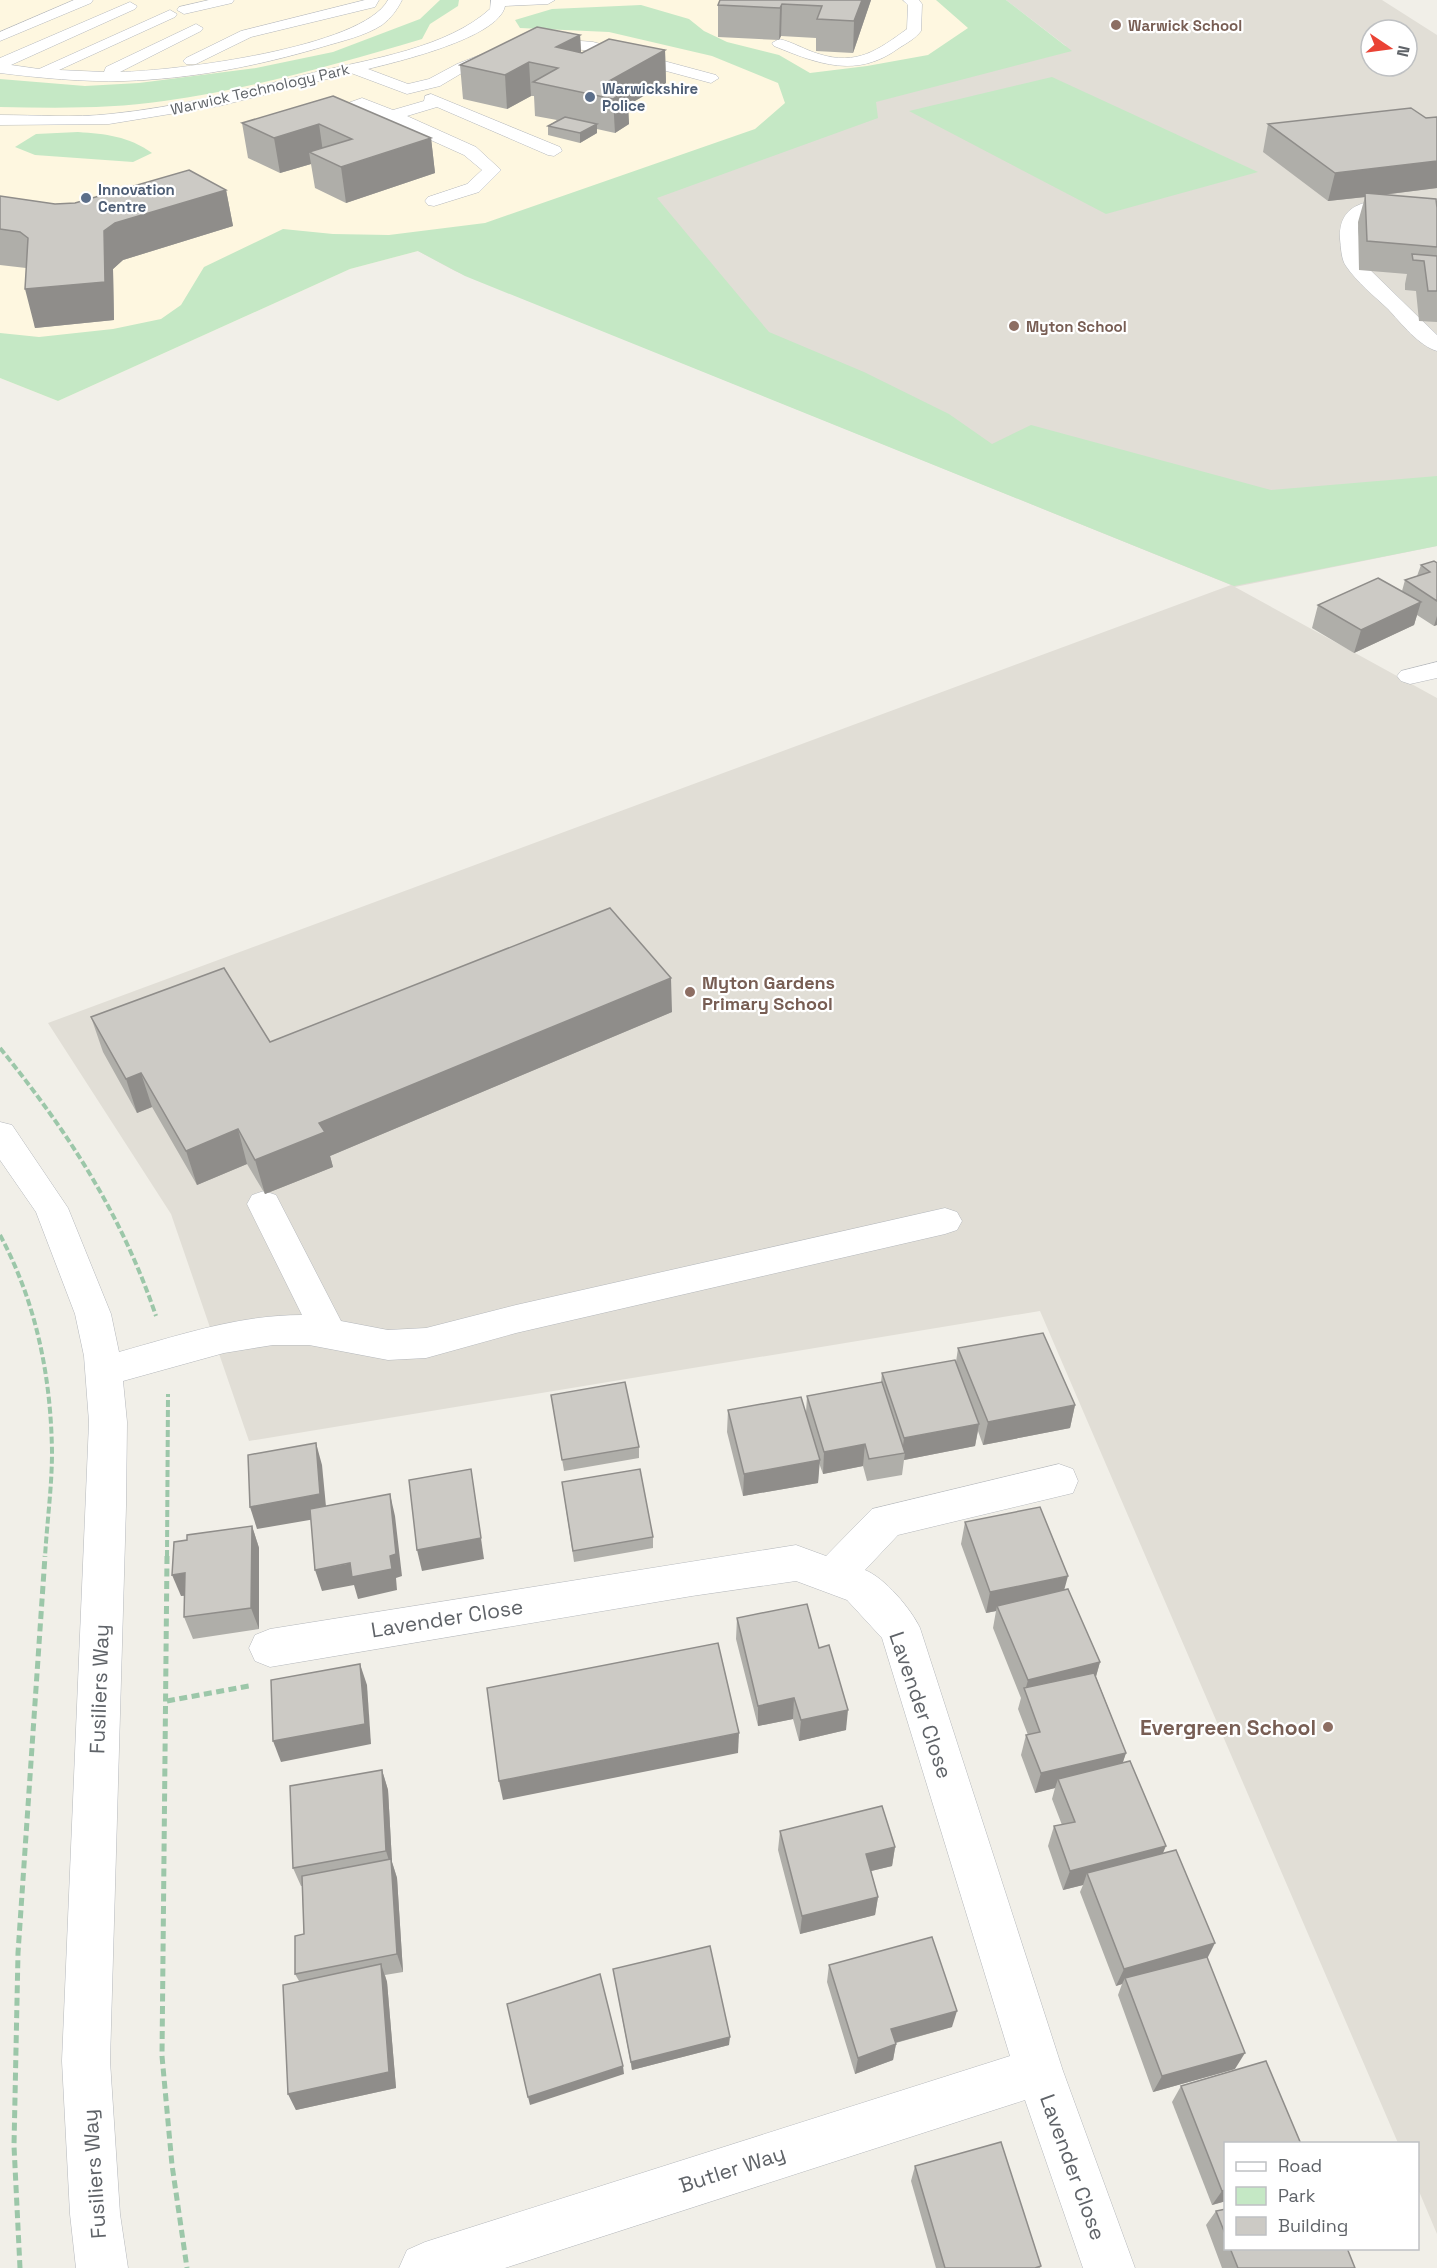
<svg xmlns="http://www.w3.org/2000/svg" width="1437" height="2268" font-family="'Space Grotesk',sans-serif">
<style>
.commercial{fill:#fef7e0}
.education{fill:#e1ded6;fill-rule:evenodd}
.green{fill:#c5e8c5}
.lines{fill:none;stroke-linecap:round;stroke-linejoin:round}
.minor-casing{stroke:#b5b8bc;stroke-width:1}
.path-far1{stroke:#9cc7a9;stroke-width:4;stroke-dasharray:7 3;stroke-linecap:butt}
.path{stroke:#9cc7a9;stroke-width:5;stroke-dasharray:8 4.5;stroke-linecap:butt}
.minor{fill:#fff;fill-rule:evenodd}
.wall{fill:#afaea9}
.shaded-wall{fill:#8f8d8a}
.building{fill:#cccac5;stroke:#8f8d8a;stroke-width:1.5}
.education-dot{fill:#8d6e63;stroke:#fff;stroke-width:2}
.service-dot{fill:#5c6f8a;stroke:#fff;stroke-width:2}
.labels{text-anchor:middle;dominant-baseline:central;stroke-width:4.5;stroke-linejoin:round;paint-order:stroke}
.far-education-label{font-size:15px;font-weight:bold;fill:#785e54;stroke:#fff;text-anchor:start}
.far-service-label{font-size:15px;font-weight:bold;fill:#4e5e75;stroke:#fff;text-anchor:start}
.far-street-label{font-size:15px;fill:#5f6368;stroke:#fff}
.education-label{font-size:18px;font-weight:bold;fill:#785e54;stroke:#fff;text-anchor:start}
.near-street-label{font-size:21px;fill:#5f6368;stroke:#fff}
.near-education-label{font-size:21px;font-weight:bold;fill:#785e54;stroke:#fff;text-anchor:end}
</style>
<rect width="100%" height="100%" fill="#f1efe8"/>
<!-- commercial -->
<polygon class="commercial" points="0,0 1006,0 858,118 418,251 350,269 58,401 0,378"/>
<!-- education -->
<path class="education" d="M1006 0H1382L1437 35V546L1235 587 1437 698V2234L1418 2189V2144L1398 2143 1040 1311 249 1441 171 1214 48 1023 1231 585 455 271 418 251 857 118 827 101 1066 46ZM1371 30H1407V66H1371Z"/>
<!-- green -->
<g class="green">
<path d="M440 0H459L458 6 430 24 422 39C337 64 252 89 164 101 110 109 55 108 0 107V79L85 86 139 83 256 68 333 52 420 19Z"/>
<polygon points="936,0 1006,0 1072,51 876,102 878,118 657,198 769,332 864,372 949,414 992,444 1031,425 1271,490 1437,476 1437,546 1234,586 465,276 418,251 350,269 58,401 0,378 0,333 39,337 113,329 161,319 181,305 204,267 283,229 333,234 389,235 485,223 755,129 785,103 778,83 712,56 609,32 520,28 515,20 552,9 641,5 689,19 704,31 727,42 779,55 810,73 867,66 928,55 968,28"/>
<polygon points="1052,77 1258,172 1106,214 909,111"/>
<path d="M78 132C106 134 128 136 152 153L133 162 35 155 15 147 36 134Z"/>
</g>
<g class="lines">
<defs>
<g id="minor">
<polygon points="74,0 93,0 91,3 0,41 0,32"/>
<polygon points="209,0 234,0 232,3 184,14 177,10 179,7"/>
<polygon points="365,0 379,0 375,7 251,37 196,64 186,64 183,61 186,58 241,31"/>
<path d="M388 0H402C397 10 391 18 382 25 365 36 342 41 322 47 258 66 191 79 124 81 82 82 41 78 0 73V58L130 2 137 6 135 9 11 65 39 69 170 10 177 14 175 17 59 70 104 72 106 67 196 24 203 28 201 31 120 72C173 71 363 48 388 0Z"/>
<path d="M491 0H555L548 4 505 6C499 38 396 62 368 69L408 84 429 79 457 64 508 44 557 39 593 42 716 75 719 78 711 83 592 51 557 47 516 51 467 70 440 86 407 94 351 73 219 106 109 124 0 125V115C36 115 74 118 110 114 179 107 248 89 316 72 371 59 447 48 490 9Z"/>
<path d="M903 0H919L922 4 921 31C916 38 907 43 899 48 857 79 818 64 774 46L772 43 779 39C793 42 805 50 819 54 857 66 878 50 907 29L908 5Z"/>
<polygon points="431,94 560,147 562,151 554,156 548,155 437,107 407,116 476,147 501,170 479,192 434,206 428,205 425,201 428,197 467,184 482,170 464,155 362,109 315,125 307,120 309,117 362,98 393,110 424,101 425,96"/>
<path d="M1404 199 1437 200V210H1391L1363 215 1358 228 1362 262 1437 335V351C1419 346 1401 323 1388 309 1374 296 1357 282 1346 266 1341 259 1341 247 1340 239 1338 199 1374 200 1404 199Z"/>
<polygon points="1437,662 1437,678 1410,684 1401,681 1397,676 1401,671"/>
<path d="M0 1122 12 1125 68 1208 111 1314 119 1352C180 1335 239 1315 302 1315L247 1204 252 1195 264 1191 276 1195 341 1321 388 1330 426 1328 516 1305 945 1208 957 1212 962 1221 957 1230 945 1234 516 1333 426 1358 388 1360 309 1345H273L224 1353 123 1381 127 1422 126 1506 110 2061 120 2214 128 2268H76L70 2214 62 2061 89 1422 84 1356 75 1314 36 1212 0 1160Z"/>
<path d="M1059 1464 1073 1469 1078 1481 1073 1493 898 1535 865 1570C885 1578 911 1609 920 1628L1063 2071 1135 2268H1083L1025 2100 505 2268H399L407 2250 425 2242 1010 2056 882 1638 847 1600 796 1581 692 1596 270 1667 255 1661 249 1648 255 1635 270 1629 796 1545 826 1556 872 1509Z"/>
</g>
</defs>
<!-- minor casing -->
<use href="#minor" class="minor-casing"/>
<!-- path-far1 -->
<g class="path-far1">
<path d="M0 1048C68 1132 121 1213 156 1316"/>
<path d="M0 1235C36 1302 51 1376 52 1452 52 1487 47 1522 45 1557"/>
<polyline points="167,1557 168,1394"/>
</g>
<!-- path -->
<g class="path">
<polyline points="167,1556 162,2056 172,2165 187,2268"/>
<polyline points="167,1701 249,1686"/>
<polyline points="20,2268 14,2146 18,1953 45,1556"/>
</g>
<!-- minor -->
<use href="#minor" class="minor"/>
</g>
<!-- wall -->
<g class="wall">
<polygon points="871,0 853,53 816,51 816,38 781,36 779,40 718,37 718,5"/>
<polygon points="580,35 581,52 665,50 666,83 628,105 629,124 615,133 597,129 597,133 580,143 548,135 548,126 557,120 535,116 534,96 531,96 507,109 463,99 460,65"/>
<polygon points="333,96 431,138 435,173 346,203 315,188 311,164 280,173 248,158 242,123"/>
<polygon points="1437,117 1437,188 1382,195 1437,208 1437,322 1419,321 1416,291 1405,290 1405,284 1407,274 1359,270 1358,222 1365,197 1328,201 1263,152 1268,124"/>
<polygon points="226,190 233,226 123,260 113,269 114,320 35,328 26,268 0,265 0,196 55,204 75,203"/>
<polygon points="1437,563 1437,625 1434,626 1417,615 1414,625 1354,653 1312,628 1318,605 1402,591 1405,580 1417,576 1421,565"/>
<polygon points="672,1012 330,1156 333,1167 265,1194 247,1164 197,1185 152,1107 137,1113 103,1052 91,1017 270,1042"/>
<polygon points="958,1348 1075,1405 1070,1428 983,1445 978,1431 975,1446 904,1460 902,1475 867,1481 863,1466 823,1474 819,1463 818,1483 743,1496 727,1432 728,1410 806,1413 807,1396 881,1382 882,1373 956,1362"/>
<polygon points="551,1395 639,1447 639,1458 564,1471"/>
<polygon points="562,1482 653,1537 653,1548 574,1562"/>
<polygon points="965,1522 1064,1590 1100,1662 1096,1677 1126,1753 1123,1762 1163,1853 1207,1958 1235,2069 1153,2092 1118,1995 1122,1984 1116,1986 1080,1892 1083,1885 1063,1890 1048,1846 1054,1826 1062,1825 1052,1799 1055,1788 1035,1793 1021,1755 1026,1735 1028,1735 1018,1709 1021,1698 993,1628 996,1611 986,1613 961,1544"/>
<polygon points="252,1526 259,1548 259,1629 193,1639 184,1617 184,1596 181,1596 187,1540"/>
<polygon points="737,1618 819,1648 846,1730 799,1741 793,1719 758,1726 736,1639"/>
<polygon points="382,1770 388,1790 392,1862 397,1878 403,1972 385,1975 387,1982 396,2088 296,2110 288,2094 299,1981 295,1974 304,1934 302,1886 301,1886 293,1868"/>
<polygon points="780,1831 895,1847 892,1866 871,1871 878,1897 875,1915 800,1934 778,1850"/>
<polygon points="829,1965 952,2027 896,2043 893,2060 855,2074 827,1982"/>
<polygon points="613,1969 729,2045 632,2070"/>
<polygon points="1181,2086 1226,2201 1212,2205 1172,2102"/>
<polygon points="915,2166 1041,2266 1040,2268 936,2268 911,2181"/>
<polygon points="1226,2209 1226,2248 1347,2248 1355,2268 1222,2268 1206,2225 1216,2211"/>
</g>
<!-- shaded-wall -->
<g class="shaded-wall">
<polygon points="862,0 871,0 853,53 854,21"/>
<polygon points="782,4 781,36 779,40 780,8"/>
<polygon points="580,35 582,68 556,47"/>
<polygon points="665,50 666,83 628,105 629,124 615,133 613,99 602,85"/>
<polygon points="529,62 531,96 507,109 505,75"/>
<polygon points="319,124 324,159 309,152 311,164 280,173 274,138"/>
<polygon points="597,124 597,133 580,143 580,133"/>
<polygon points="431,138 435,173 346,203 341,167"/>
<polygon points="1437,161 1437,188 1365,197 1365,193 1365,197 1328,201 1335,173"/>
<polygon points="226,190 233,226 123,260 113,269 114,320 35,328 25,289 115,223"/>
<polygon points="1421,602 1414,625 1354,653 1361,630"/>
<polygon points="1437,616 1437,625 1434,626"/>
<polygon points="671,978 672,1012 330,1156 333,1167 265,1194 255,1160 319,1123"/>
<polygon points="141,1073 152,1107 137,1113 126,1079"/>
<polygon points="238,1129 247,1164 197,1185 186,1151"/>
<polygon points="1075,1405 1070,1428 983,1445 988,1422"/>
<polygon points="979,1424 975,1446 904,1460 905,1453 902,1453 904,1438"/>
<polygon points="316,1443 322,1465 327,1517 257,1529 250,1507"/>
<polygon points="865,1444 863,1466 823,1474 824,1452"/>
<polygon points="820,1460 818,1483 743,1496 744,1474"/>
<polygon points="471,1469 484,1559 422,1571 417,1550"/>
<polygon points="390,1494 395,1516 402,1576 396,1578 397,1590 358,1599 354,1585 322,1591 315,1570 390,1556"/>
<polygon points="252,1526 259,1548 259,1629 251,1608"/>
<polygon points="185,1573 194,1594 181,1596 172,1575"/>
<polygon points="1068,1576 1062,1598 997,1606 996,1611 986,1613 990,1592"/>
<polygon points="1100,1662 1094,1683 1025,1691 1028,1680"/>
<polygon points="360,1664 367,1685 371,1744 281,1762 273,1741"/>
<polygon points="794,1698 793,1719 758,1726 758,1706"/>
<polygon points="848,1710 846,1730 799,1741 801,1720"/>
<polygon points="739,1733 738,1753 503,1800 499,1781"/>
<polygon points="1126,1753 1119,1773 1058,1779 1055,1788 1035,1793 1041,1773"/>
<polygon points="382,1770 388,1790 392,1862 397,1878 403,1972 397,1954 391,1867 386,1851"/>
<polygon points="1166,1846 1158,1865 1087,1873 1083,1885 1063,1890 1070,1871"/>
<polygon points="895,1847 892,1866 863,1873 866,1854"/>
<polygon points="878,1897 875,1915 800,1934 802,1916"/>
<polygon points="1215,1943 1206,1961 1125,1978 1122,1984 1116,1986 1124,1969"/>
<polygon points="381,1964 387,1982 396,2088 296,2110 288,2094"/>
<polygon points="957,2011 952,2027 887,2045 891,2029"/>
<polygon points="730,2037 729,2045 632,2070 631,2062"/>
<polygon points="896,2044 893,2060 855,2074 858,2058"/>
<polygon points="1245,2053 1235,2069 1153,2092 1162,2076"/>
<polygon points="623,2066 624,2074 530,2105 528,2097"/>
<polygon points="1226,2190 1226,2201 1212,2205 1222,2191"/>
</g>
<!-- building -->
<g class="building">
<polygon points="720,0 862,0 854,21 817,19 822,6 782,4 780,8 718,5"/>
<polygon points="537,27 580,35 556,47 582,53 609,39 665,50 602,85 628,90 613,99 533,82 558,68 529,62 505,75 460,65"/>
<polygon points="333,96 431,138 341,167 309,152 352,139 319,124 274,138 242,123"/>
<polygon points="1411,108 1426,118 1437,117 1437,161 1335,173 1268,124"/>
<polygon points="565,117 597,124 580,133 548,126"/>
<polygon points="189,170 226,190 115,223 104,231 105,282 25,289 28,238 20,232 0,229 0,196 55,204 75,203"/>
<polygon points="1365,193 1436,199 1437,208 1437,247 1367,241"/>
<polygon points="1412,254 1437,256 1437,291 1428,291 1424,261 1413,260"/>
<polygon points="1434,561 1437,563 1437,601 1405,580 1430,572 1421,565"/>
<polygon points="1378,578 1421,602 1361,630 1318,605"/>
<polygon points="610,908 671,978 319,1123 325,1132 255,1160 238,1129 186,1151 141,1073 126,1079 91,1017 224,968 270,1042"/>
<polygon points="1043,1333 1075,1405 988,1422 958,1348"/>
<polygon points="955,1360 979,1424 904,1438 882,1373"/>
<polygon points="625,1382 639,1447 562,1460 551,1395"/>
<polygon points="882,1382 905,1453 869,1459 865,1444 824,1452 807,1396"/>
<polygon points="801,1397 820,1460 744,1474 728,1410"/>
<polygon points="316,1443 320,1494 250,1507 248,1455"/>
<polygon points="471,1469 481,1538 417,1550 409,1480"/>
<polygon points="640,1469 653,1537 573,1551 562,1482"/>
<polygon points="390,1494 396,1554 390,1556 392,1569 352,1577 350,1563 315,1570 310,1509"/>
<polygon points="1040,1507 1068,1576 990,1592 965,1522"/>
<polygon points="252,1526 251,1608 184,1617 185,1573 172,1575 174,1542 187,1540 187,1535"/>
<polygon points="1068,1589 1100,1662 1028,1680 997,1606"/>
<polygon points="807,1604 819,1648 829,1645 848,1710 801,1720 794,1698 758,1706 737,1618"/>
<polygon points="718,1643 739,1733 499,1781 487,1688"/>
<polygon points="360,1664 365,1724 273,1741 271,1680"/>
<polygon points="1094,1673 1126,1753 1041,1773 1026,1735 1040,1732 1024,1688"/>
<polygon points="1130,1761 1166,1846 1070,1871 1054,1826 1075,1822 1058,1779"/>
<polygon points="382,1770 386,1851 293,1868 290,1786"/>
<polygon points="882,1806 895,1847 866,1854 878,1897 802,1916 780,1831"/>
<polygon points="1176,1850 1215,1943 1124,1969 1087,1873"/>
<polygon points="391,1859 397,1954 295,1974 295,1936 304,1934 302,1876"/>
<polygon points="932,1937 957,2011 891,2029 896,2044 858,2058 829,1965"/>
<polygon points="710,1946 730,2037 631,2062 613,1969"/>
<polygon points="1207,1957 1245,2053 1162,2076 1125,1978"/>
<polygon points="381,1964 389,2072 288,2094 283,1985"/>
<polygon points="600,1974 623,2066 528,2097 507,2004"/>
<polygon points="1266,2061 1301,2144 1226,2144 1226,2190 1222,2191 1181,2086"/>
<polygon points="1001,2142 1041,2266 1035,2268 945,2268 915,2166"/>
<polygon points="1226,2209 1226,2236 1216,2211"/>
<polygon points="1230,2248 1347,2248 1355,2268 1238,2268"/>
</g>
<!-- markers -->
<g class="education-dot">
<circle cx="1116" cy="25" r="6"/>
<circle cx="1014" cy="326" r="6"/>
<circle cx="690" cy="992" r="6"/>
<circle cx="1328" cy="1727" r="6"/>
</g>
<g class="service-dot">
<circle cx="590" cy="97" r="6"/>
<circle cx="86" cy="198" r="6"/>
</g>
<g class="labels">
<!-- far-education labels -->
<g class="far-education-label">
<text x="1128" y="25">Warwick School</text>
<text x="1026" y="326">Myton School</text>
</g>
<!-- far-service labels -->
<g class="far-service-label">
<text x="602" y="88">Warwickshire<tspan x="602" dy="17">Police</tspan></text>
<text x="98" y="189">Innovation<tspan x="98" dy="17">Centre</tspan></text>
</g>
<!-- far-street labels -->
<g class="far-street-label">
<text transform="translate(260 89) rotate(-13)">Warwick Technology Park</text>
</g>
<!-- education labels -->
<g class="education-label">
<text x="702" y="982">Myton Gardens<tspan x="702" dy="21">Primary School</tspan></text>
</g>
<!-- near-street labels -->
<g class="near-street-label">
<text transform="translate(447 1618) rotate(-9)">Lavender Close</text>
<text transform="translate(99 1689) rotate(-88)">Fusiliers Way</text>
<text transform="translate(921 1705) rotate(71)">Lavender Close</text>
<text transform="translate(1073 2167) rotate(70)">Lavender Close</text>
<text transform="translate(732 2169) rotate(-18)">Butler Way</text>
<text transform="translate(94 2174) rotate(-94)">Fusiliers Way</text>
</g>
<!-- near-education labels -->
<g class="near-education-label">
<text x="1316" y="1727">Evergreen School</text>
</g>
</g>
<!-- legend -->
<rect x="1224" y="2142" width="195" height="108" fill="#ffffff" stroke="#bfc1c3" stroke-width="1.5"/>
<rect x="1236" y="2162" width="30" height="9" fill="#ffffff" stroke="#bfc1c3" stroke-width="1.5"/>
<text x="1278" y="2172" font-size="18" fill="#5f6368">Road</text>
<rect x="1236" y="2187" width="30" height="18" fill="#c5e8c5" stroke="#bfc1c3" stroke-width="1.5"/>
<text x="1278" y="2202" font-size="18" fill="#5f6368">Park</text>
<rect x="1236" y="2217" width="30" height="18" fill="#cccac5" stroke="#bfc1c3" stroke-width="1.5"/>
<text x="1278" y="2232" font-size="18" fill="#5f6368">Building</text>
<!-- north arrow -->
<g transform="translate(1389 48) rotate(103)"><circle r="28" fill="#ffffff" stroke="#bfc1c3" stroke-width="1.5"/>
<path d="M0-4.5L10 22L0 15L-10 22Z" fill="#ea4335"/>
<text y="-9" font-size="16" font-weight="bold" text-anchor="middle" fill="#5f6368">N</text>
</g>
</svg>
